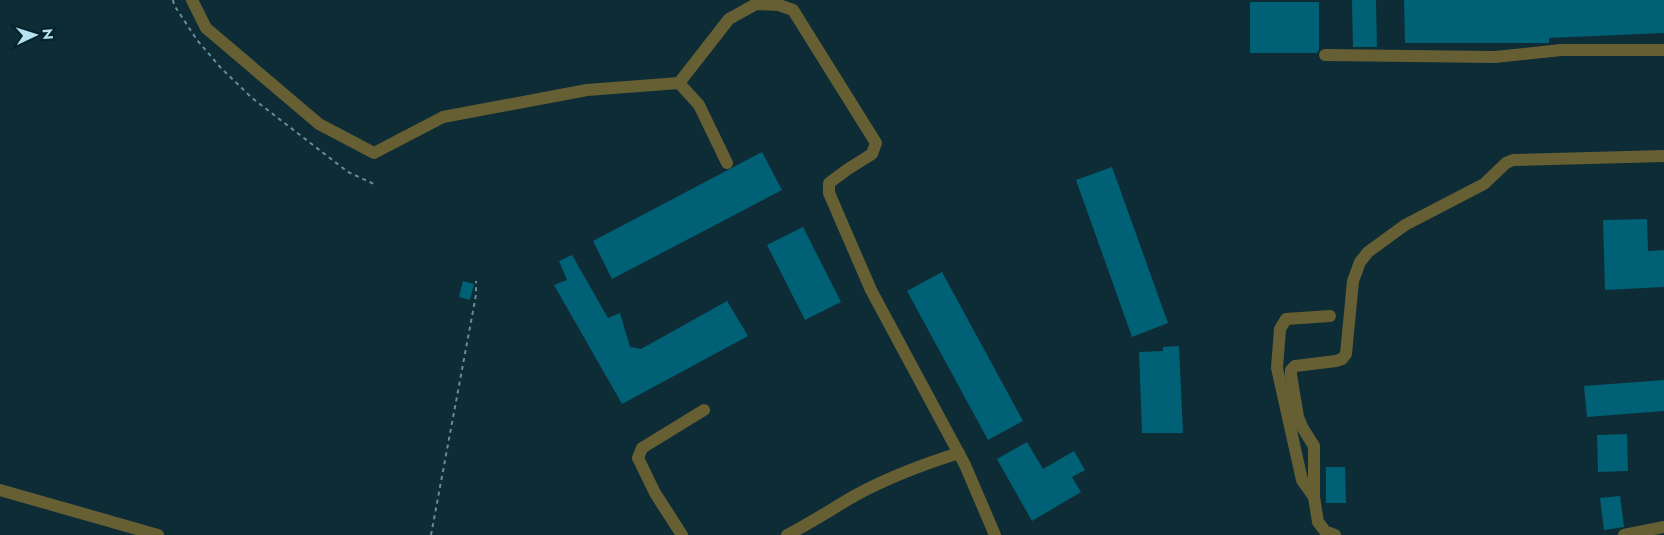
<svg xmlns="http://www.w3.org/2000/svg" width="1664" height="535" font-family="Jost,sans-serif">
<style>
.building{fill:#006075}
.lines{fill:none;stroke-linecap:round;stroke-linejoin:round}
.path{stroke:#678d99;stroke-width:2;stroke-dasharray:4 4;stroke-linecap:butt}
.minor{stroke:#665f34;stroke-width:12}
</style>
<rect width="100%" height="100%" fill="#0d2c35"/>
<!-- building -->
<g class="building">
<polygon points="1352,0 1376,0 1377,47 1353,47"/>
<polygon points="1404,0 1664,0 1664,33 1549,38 1549,43 1405,43"/>
<polygon points="1250,2 1319,2 1319,50 1317,53 1250,53"/>
<polygon points="762,152 782,190 612,279 593,241"/>
<polygon points="1112,167 1168,323 1132,337 1076,180"/>
<polygon points="1647,219 1648,251 1664,250 1664,287 1605,290 1603,220"/>
<polygon points="803,227 841,302 805,320 767,245"/>
<polygon points="572,255 608,318 620,313 630,347 641,349 727,301 748,336 622,404 554,285 567,280 559,261"/>
<polygon points="942,272 1023,421 988,440 907,291"/>
<polygon points="463,281 474,284 470,300 459,297"/>
<polygon points="1179,346 1183,433 1142,433 1139,352 1163,351 1163,347"/>
<polygon points="1664,380 1664,411 1587,417 1584,386"/>
<polygon points="1627,434 1628,471 1598,472 1597,435"/>
<polygon points="1027,442 1043,469 1074,451 1085,470 1072,477 1081,492 1032,521 997,459"/>
<polygon points="1326,467 1345,467 1346,503 1326,503"/>
<polygon points="1620,496 1624,527 1604,530 1600,498"/>
</g>
<g class="lines">
<!-- path -->
<g class="path">
<polyline points="173,0 174,5 197,40 221,68 252,98 348,172 376,185"/>
<polyline points="431,535 476,295 476,281"/>
</g>
<!-- minor -->
<g class="minor">
<polyline points="192,0 206,28 319,124 374,153 443,117 587,90 679,83 699,105 727,163"/>
<polyline points="1325,55 1495,57 1561,50 1664,50"/>
<polyline points="679,83 729,19 756,4 779,5 793,10 876,143 872,154 848,169 829,183 829,193 871,290 965,465 995,535"/>
<polyline points="0,490 158,535"/>
<polyline points="1314,497 1302,480 1277,368 1280,329 1286,319 1330,316"/>
<polyline points="682,535 655,493 638,458 642,448 704,410"/>
<path d="M787 535C811 523 833 508 856 495 889 477 924 464 959 453"/>
<polyline points="1335,535 1325,531 1318,522 1314,497 1314,446 1302,427 1298,417 1291,375 1291,370 1295,366 1336,361 1342,359 1346,354 1353,281 1360,262 1368,252 1405,225 1484,184 1506,163 1513,160 1664,156"/>
<polyline points="1624,535 1664,527"/>
</g>
</g>
<!-- north arrow -->
<g transform="translate(35 35) rotate(86)" stroke="#03222b" stroke-width="4" paint-order="stroke">
<path d="M0-4L9 19L0 12L-9 19Z" fill="#b6e1f0"/>
<text y="-8" font-size="14" font-weight="bold" text-anchor="middle" fill="#b6e1f0">N</text>
</g>
</svg>
